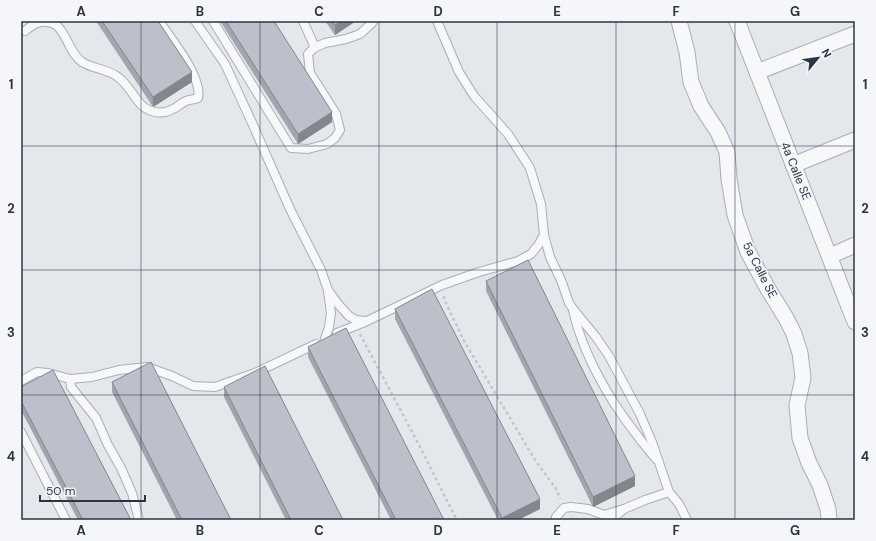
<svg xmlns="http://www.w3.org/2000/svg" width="876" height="541" font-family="'DM Sans',sans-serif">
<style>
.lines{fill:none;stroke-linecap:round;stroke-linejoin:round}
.service-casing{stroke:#a9aeb7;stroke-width:10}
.minor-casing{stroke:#a9aeb7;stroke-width:17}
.path{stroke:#c2c5cb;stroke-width:2.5;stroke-dasharray:3 3;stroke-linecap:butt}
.service{stroke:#f7f8fa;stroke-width:8}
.minor{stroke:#f7f8fa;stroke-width:15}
.wall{fill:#a1a5ae}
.shaded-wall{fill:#83868d}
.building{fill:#bbc0ca;stroke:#83868d}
.grid{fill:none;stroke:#2b3445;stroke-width:1;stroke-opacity:0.55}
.labels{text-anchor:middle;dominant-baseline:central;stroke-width:3.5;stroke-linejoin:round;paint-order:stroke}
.street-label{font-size:12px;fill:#2b3445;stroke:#f4f6f9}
.neatline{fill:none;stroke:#2b3445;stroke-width:1.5}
.grid-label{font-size:13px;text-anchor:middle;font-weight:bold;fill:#2b3445}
</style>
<rect width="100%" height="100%" fill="#e4e7ec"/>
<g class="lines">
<defs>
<g id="service">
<polyline points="195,21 225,64 253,125 290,209 321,270 328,290 338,304 349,316 356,320 365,321"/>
<polyline points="213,21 291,148 308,149 327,144 335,138 340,130 336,114 310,73 308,54 314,48 325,43 346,39 360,34 372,23 373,21"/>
<polyline points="303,21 313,43 314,48"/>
<polyline points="437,21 459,72 474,96 508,134 530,168 541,204 544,235 550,257 561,280 569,303 573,309 596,337 609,356 640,414 652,442 669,492 679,504 687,520"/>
<path d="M25 31C32 25 38 21 47 22 66 23 67 52 82 62 93 69 108 69 118 77 126 83 132 93 138 101 146 112 161 116 173 109 178 107 181 103 186 101 190 99 194 100 198 98 203 78 170 37 159 21"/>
<path d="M573 310C580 342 597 376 614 403 625 420 638 437 651 453L656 459"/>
<polyline points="337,333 365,322 442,285 479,272 518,261 531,254 539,244 544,235"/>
<polyline points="325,339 329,327 331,313 328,291"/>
<polyline points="70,379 71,387 96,418 108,445 121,468 132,493 139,520"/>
<polyline points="21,381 37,372 48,373 70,379 92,377 119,370 147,367 172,376 193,386 215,387 255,373 316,344"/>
<polyline points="21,432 66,520"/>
<polyline points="556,520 556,517 564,508 571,507 588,509 604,515 624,509"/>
<polyline points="610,520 624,509 645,500 669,492"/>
</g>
<g id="minor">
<polyline points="679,21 687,52 691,82 701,106 718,132 727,152 729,179 735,215 748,252 768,289 786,318 794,334 800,353 803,378 797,405 800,438 809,463 820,485 828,509 829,520"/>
<polyline points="737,21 855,322"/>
<polyline points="757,72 855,34"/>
<polyline points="793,165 855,140"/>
<polyline points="830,256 855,245"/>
</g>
</defs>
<!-- service casing -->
<use href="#service" class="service-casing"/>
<!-- minor casing -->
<use href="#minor" class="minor-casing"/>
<!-- path -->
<g class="path">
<polyline points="444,296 444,299 464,341 535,460 557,490 560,499"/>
<polyline points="360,334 420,447 446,499 457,520"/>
</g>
<!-- service -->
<use href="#service" class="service"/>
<!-- minor -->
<use href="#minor" class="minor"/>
</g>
<!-- wall -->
<g class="wall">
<polygon points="96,21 158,21 192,82 153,107"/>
<polygon points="220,21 274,21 332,122 298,144"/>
<polygon points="325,21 356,21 335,35"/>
<polygon points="486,281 635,486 593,507 486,291"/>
<polygon points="395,309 540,509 518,520 498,520 395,319"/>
<polygon points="308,347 444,520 391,520 308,357"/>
<polygon points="112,382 231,520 177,520 112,392"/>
<polygon points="21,387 131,520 78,520 21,410"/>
<polygon points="224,387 343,520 286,520 224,397"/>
</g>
<!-- shaded-wall -->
<g class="shaded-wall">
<polygon points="341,21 356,21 335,35 335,25"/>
<polygon points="192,72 192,82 153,107 153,97"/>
<polygon points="332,112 332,122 298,144 298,134"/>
<polygon points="635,476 635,486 593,507 593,497"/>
<polygon points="540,499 540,509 518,520 502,520 502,518"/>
</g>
<!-- building -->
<g class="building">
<polygon points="102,21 158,21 192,72 153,97"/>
<polygon points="226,21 274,21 332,112 298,134"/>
<polygon points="332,21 341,21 335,25"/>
<polygon points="528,260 635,476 593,497 486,281"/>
<polygon points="432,289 540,499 502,518 395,309"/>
<polygon points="346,328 444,520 396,520 308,347"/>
<polygon points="151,362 231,520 182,520 112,382"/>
<polygon points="265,366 343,520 291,520 224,387"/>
<polygon points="53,370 131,520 83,520 21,401 21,387"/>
</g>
<!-- grid -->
<path class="grid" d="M141 21V520M260 21V520M379 21V520M497 21V520M616 21V520M735 21V520M21 146H855M21 270H855M21 395H855"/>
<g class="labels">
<!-- street labels -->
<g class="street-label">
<text transform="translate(796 171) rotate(68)">4a Calle SE</text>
<text transform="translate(760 270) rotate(63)">5a Calle SE</text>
</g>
</g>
<!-- border -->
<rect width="876" height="541" fill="none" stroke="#f4f6f9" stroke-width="44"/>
<!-- north arrow -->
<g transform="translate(818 58) rotate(61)" stroke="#f4f6f9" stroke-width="3" paint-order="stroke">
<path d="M0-3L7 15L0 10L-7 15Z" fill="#2b3445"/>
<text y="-6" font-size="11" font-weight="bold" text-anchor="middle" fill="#2b3445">N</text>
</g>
<!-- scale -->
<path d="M40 495v6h105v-6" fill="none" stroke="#2b3445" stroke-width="2"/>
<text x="46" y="495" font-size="12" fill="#2b3445" stroke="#f4f6f9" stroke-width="3" paint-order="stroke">50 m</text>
<rect x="22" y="22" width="832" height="497" class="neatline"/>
<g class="grid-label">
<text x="81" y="16">A</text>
<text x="200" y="16">B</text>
<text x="319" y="16">C</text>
<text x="438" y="16">D</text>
<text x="557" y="16">E</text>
<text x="676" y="16">F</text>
<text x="795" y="16">G</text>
<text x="11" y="89">1</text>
<text x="865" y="89">1</text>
<text x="11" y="213">2</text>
<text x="865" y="213">2</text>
<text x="11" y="337">3</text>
<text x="865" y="337">3</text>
<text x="11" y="461">4</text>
<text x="865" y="461">4</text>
<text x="81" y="535">A</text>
<text x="200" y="535">B</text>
<text x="319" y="535">C</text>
<text x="438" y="535">D</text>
<text x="557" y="535">E</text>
<text x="676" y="535">F</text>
<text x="795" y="535">G</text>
</g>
</svg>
